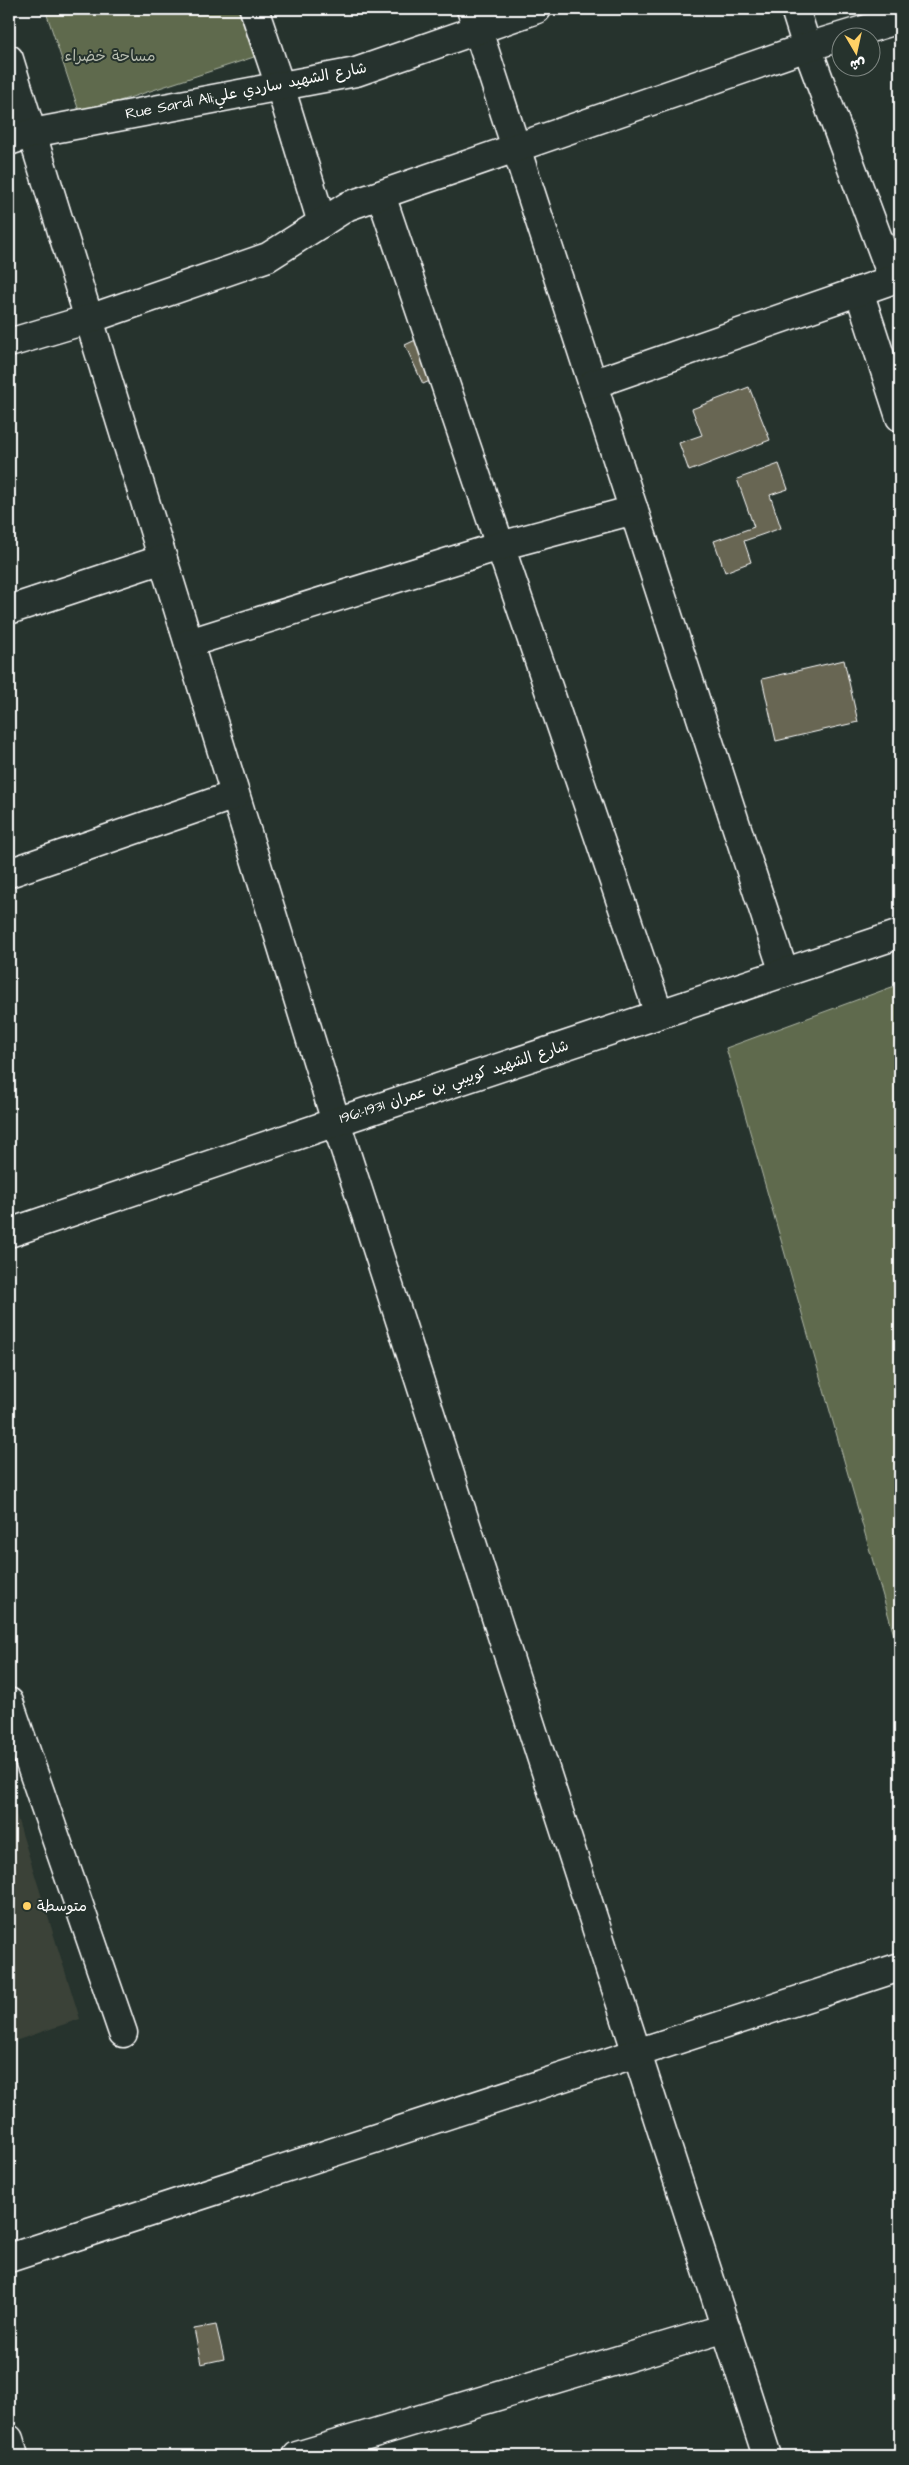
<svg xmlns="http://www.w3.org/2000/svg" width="909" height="2465" font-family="'Architects Daughter','Playpen Sans Arabic',sans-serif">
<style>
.built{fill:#3a4238}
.green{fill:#5e6b4d;stroke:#aeb5a6}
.building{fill:#686652;stroke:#fff}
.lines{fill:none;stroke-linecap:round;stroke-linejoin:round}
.minor-casing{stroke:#fff;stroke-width:31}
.minor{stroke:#26332d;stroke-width:28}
.poi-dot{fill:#ffd166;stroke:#26332d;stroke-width:2}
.labels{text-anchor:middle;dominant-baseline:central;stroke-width:4;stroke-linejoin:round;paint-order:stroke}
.park-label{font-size:15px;fill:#b7bcaf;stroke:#26332d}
.street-label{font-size:15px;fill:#fff;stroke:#26332d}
.poi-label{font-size:15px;fill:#fff;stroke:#26332d;text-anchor:start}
</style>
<rect width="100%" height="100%" fill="#26332d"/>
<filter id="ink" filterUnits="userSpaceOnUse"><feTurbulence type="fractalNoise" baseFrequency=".02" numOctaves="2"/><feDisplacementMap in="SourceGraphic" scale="10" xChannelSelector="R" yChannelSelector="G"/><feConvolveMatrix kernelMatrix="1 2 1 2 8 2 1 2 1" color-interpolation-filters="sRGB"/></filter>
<g filter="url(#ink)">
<!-- built -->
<polygon class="built" points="9,1792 80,2019 9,2043"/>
<!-- green -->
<g class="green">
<polygon points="45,9 238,9 254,57 80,114"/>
<polygon points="900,984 900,1656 726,1048"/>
</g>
<!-- building -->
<g class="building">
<polygon points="430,333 448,373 423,384 405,345"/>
<polygon points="749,387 770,440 689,471 679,443 702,435 692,409"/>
<polygon points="779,464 788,489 770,495 781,528 744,541 751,562 725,572 714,541 754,527 737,479"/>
<polygon points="844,660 858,722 776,741 762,679"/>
<polygon points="216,2325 224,2359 201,2364 194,2329"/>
</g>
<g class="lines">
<defs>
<g id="minor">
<polyline points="254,9 280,86 322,223"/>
<polyline points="471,9 784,973"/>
<polyline points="795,9 807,47 893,279"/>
<polyline points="9,59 336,1122 767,2456"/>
<polyline points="9,141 32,133 356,72 537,9"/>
<polyline points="381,195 659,1014"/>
<polyline points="859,291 900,417"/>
<polyline points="9,343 89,319 268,257 348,206 807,47 900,19"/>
<polyline points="593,384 900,277"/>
<polyline points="9,610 163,559"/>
<polyline points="189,643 500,546 634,510"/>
<polyline points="9,873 235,795"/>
<polyline points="9,1233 336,1122 900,934"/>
<polyline points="9,1702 123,2033"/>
<polyline points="9,2258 900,1967"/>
<polyline points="9,2439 14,2456"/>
<polyline points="297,2456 726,2328"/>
</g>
</defs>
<!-- minor casing -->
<use href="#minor" class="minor-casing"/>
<!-- minor -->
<use href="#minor" class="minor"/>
</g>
</g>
<!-- markers -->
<circle class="poi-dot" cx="27" cy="1906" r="5"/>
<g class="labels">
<!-- park labels -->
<g class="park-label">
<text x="110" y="56">مساحة خضراء</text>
</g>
<!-- street labels -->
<g class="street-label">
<text transform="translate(246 91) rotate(-11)">Rue Sardi Ali;شارع الشهيد ساردي علي</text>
<text transform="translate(454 1082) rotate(-18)">شارع الشهيد كوبيبي بن عمران 1931-1961</text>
</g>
<!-- poi labels -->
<g class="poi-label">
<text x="37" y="1906">متوسطة</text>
</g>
</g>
<!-- margin -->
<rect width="909" height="2465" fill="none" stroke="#26332d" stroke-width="30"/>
<rect x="15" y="15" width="879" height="2435" fill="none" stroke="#fff" stroke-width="2" filter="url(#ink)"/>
<!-- north arrow -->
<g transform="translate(856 52) rotate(171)"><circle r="24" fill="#26332d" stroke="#7d8581"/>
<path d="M0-4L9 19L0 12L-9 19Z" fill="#ffd166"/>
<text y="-8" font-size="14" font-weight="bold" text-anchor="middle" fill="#ffffff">ش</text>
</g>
</svg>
